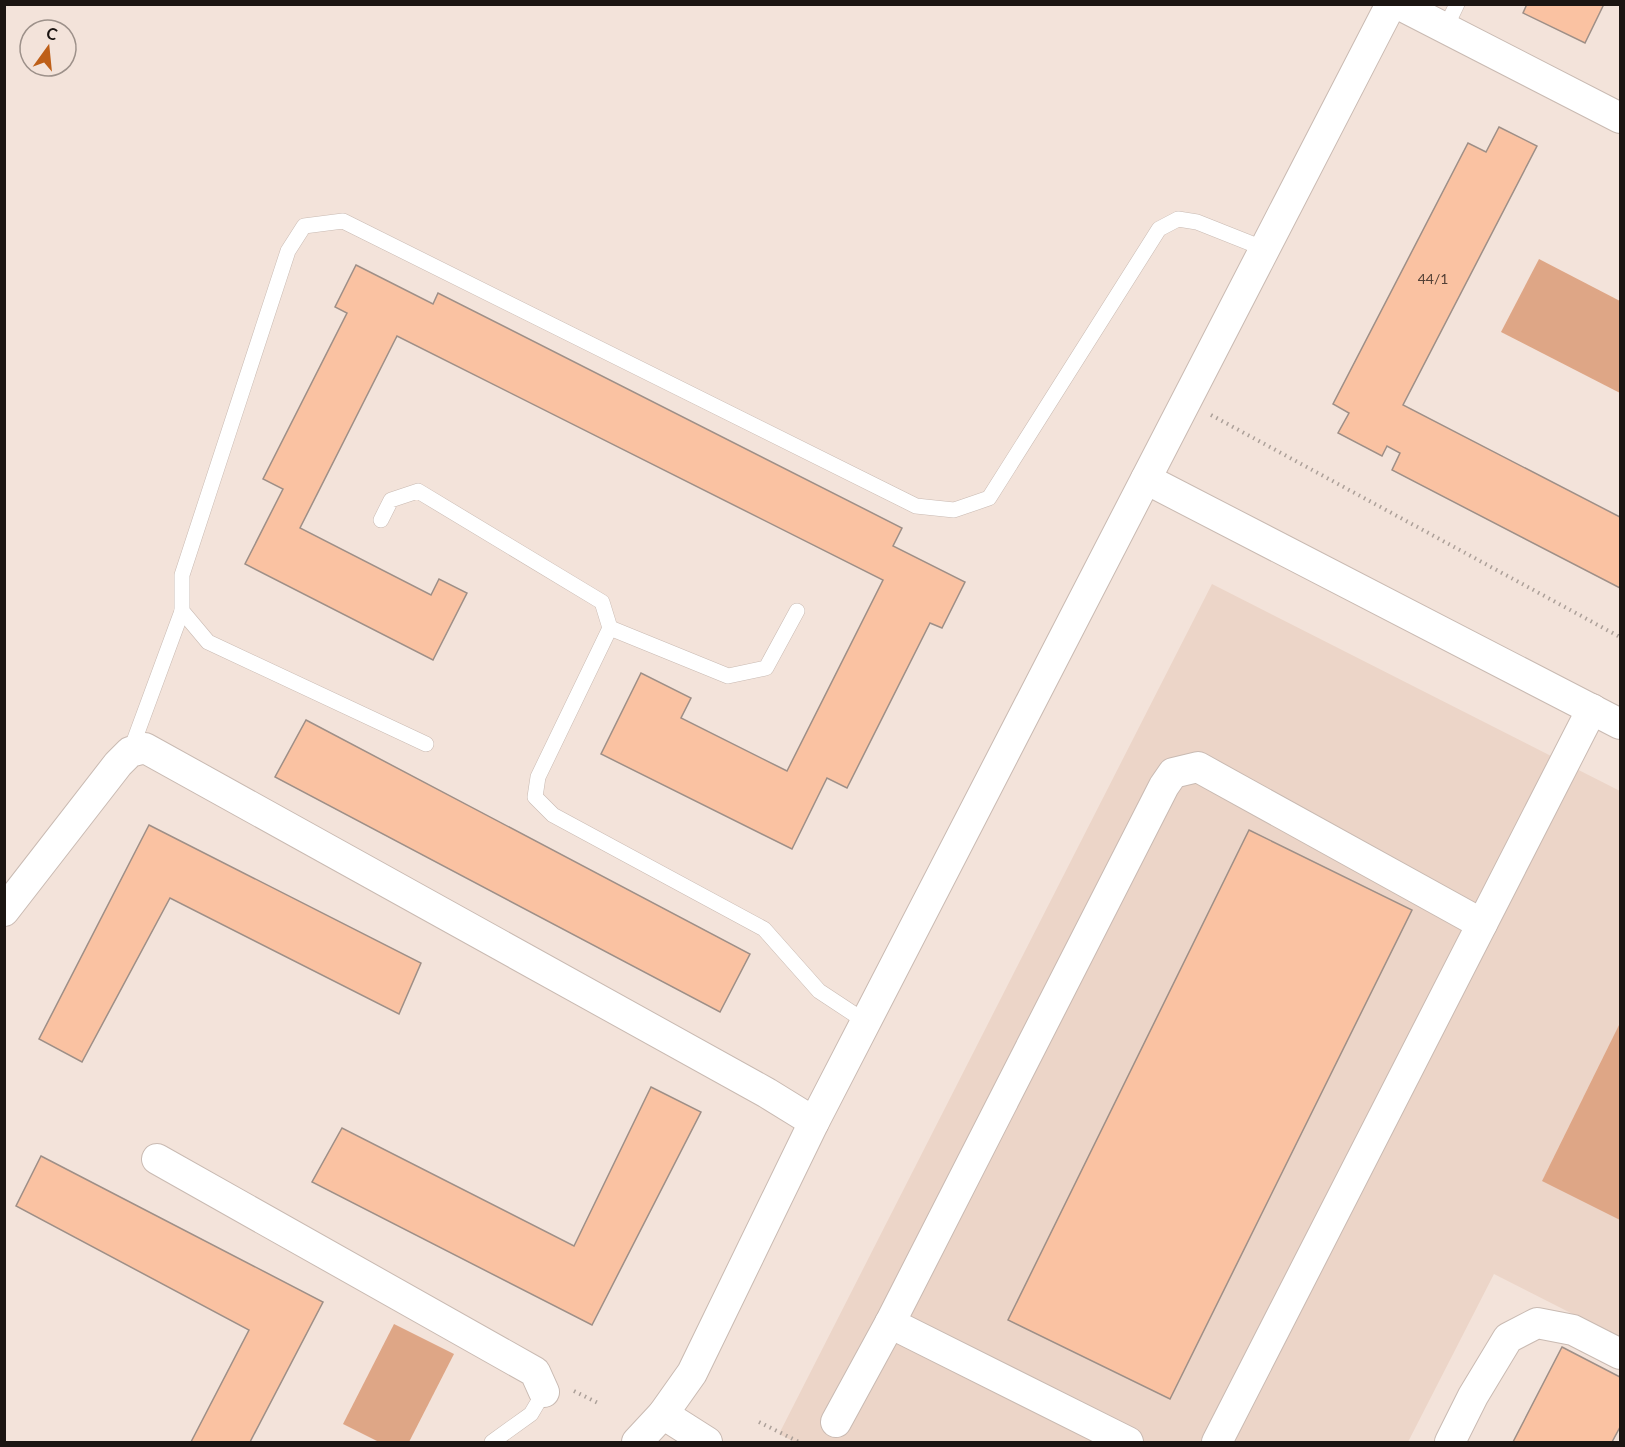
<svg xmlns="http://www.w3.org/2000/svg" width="1625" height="1447" font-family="Lato,sans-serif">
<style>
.built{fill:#ecd5c8}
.green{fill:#dea686}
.building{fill:#fac2a2;stroke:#9e8f87;stroke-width:1.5}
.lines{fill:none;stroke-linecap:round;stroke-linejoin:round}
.lane-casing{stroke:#c9bab2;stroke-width:16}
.street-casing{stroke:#c9bab2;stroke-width:32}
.path{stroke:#aca099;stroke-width:4;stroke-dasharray:1.5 4.5;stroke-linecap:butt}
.lane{stroke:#fff;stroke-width:15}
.street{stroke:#fff;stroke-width:30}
.labels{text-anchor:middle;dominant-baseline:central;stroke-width:4.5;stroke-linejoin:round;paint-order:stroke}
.number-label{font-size:14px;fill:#534036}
</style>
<rect width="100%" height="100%" fill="#f3e3da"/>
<!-- built -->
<polygon class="built" points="1212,584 1620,791 1620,1338 1494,1274 1408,1442 795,1442 779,1434"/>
<!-- green -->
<g class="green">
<polygon points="1539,259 1620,301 1620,393 1501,332"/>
<polygon points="1620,1023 1620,1220 1542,1181"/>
<polygon points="394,1324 454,1354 409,1442 379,1442 343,1424"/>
</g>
<!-- building -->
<g class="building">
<polygon points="1527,4 1604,4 1585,43 1523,13"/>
<polygon points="1499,127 1537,146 1403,405 1620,517 1620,588 1392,470 1400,453 1387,446 1382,456 1338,433 1349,413 1333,404 1468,143 1486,152"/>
<polygon points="356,265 433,304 438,293 902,528 893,546 965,582 942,628 930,623 847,788 827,778 792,849 601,754 641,673 691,698 681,718 787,771 883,580 397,336 300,528 431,595 439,579 467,593 433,660 245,564 283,489 263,479 347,313 335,307"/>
<polygon points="306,720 750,954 720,1012 275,777"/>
<polygon points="149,825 421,963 399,1014 170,898 82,1062 39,1039"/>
<polygon points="1249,830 1412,910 1170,1399 1008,1320"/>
<polygon points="651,1087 701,1112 592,1325 312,1182 342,1128 574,1246"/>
<polygon points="41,1156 323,1302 250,1442 191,1442 249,1330 16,1206"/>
<polygon points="1562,1347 1620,1377 1620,1427 1612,1442 1513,1442"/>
</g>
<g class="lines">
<defs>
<g id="lane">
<polyline points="1445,29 1457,4"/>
<polyline points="381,520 391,500 418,491 602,602 610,628 538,777 535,797 553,815 764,929 819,991 866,1022"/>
<polyline points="610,628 728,676 766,668 797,611"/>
<polyline points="426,744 208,642 182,611 182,575 288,251 304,226 343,221 916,506 954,510 989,498 1159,229 1178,219 1197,222 1265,249"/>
<polyline points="130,752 182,611"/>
<polyline points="492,1442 531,1414 544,1392"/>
</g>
<g id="street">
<polyline points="1398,4 1620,118"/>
<polyline points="1146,479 1620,724"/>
<polyline points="4,911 118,764 130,752 145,748 767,1093 814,1122"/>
<polyline points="157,1159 535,1372 544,1392"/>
<polyline points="890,1323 1128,1442"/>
<polyline points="663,1414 707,1442"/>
<polyline points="836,1422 890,1323 1164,786 1173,773 1198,767 1482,924"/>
<polyline points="637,1442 663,1414 692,1373 814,1122 1391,4"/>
<polyline points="1217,1442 1592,709"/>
<polyline points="1450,1442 1473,1396 1508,1338 1537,1323 1573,1330 1620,1354"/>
</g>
</defs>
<!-- lane casing -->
<use href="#lane" class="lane-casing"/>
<!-- street casing -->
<use href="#street" class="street-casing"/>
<!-- path -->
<g class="path">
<polyline points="1211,415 1620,637"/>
<polyline points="574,1391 598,1403"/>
<polyline points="759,1422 799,1442"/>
</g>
<!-- lane -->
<use href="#lane" class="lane"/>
<!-- street -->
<use href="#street" class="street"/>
</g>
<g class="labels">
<!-- number labels -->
<g class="number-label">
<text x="1433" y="278">44/1</text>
</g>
</g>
<!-- border -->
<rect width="1625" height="1447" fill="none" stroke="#1b1512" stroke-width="12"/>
<!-- north arrow -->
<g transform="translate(48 48) rotate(15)"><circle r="28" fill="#f3e3da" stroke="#9d918a" stroke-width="1.5"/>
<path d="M0-4.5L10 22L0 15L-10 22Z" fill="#be5f18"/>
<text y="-9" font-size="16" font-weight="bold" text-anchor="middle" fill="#1b1512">С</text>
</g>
</svg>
